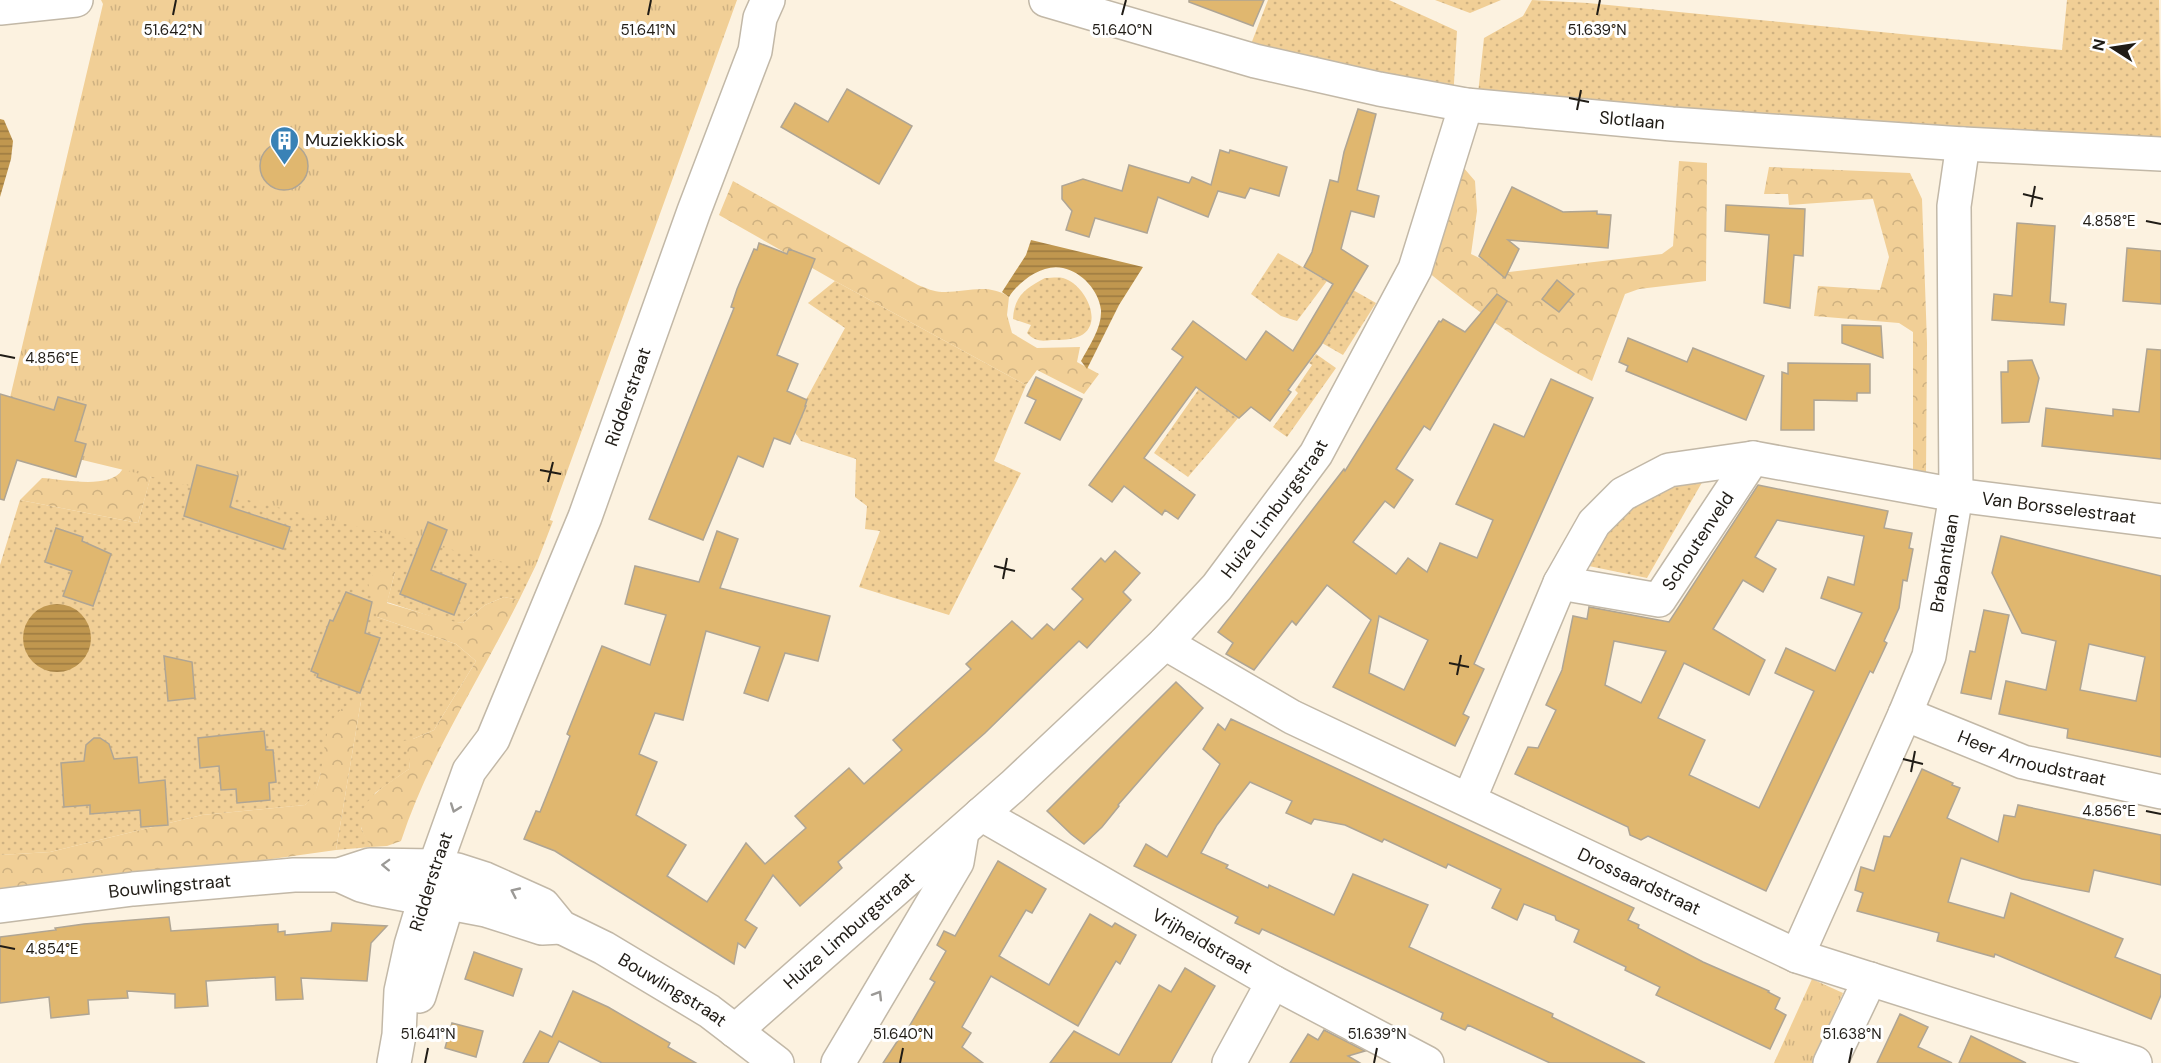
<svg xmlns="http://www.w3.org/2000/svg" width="2161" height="1063" font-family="'DM Sans',sans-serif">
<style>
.grass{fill:url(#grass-dots)}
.forest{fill:url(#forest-crowns)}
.park{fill:url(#park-tufts)}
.water{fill:url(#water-rules)}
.building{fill:#e0b76f;stroke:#afa594;stroke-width:1.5;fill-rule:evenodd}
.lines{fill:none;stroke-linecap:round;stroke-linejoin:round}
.minor-casing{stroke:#c2b8a7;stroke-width:36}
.minor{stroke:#fff;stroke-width:33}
.oneway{stroke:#9b9996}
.ticks{fill:none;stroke:#201c16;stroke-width:2}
.labels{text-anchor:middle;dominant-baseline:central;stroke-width:6;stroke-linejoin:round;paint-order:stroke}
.street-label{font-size:18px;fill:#201c16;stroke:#fff}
.poi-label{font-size:18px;fill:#201c16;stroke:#fff;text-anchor:start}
.ticks-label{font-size:15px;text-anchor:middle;fill:#201c16;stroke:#fff;stroke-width:6;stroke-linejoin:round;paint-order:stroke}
</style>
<defs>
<pattern id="grass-dots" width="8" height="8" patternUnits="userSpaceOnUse" patternTransform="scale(1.5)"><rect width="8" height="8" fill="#f1cf96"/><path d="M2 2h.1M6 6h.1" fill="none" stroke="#ceb181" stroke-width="1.8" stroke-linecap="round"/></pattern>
<pattern id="forest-crowns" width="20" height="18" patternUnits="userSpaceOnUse" patternTransform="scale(1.5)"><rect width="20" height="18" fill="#f1cf96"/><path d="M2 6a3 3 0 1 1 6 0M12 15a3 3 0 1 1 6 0" fill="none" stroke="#ceb181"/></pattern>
<pattern id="park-tufts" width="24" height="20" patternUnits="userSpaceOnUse" patternTransform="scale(1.5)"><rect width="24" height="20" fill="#f1cf96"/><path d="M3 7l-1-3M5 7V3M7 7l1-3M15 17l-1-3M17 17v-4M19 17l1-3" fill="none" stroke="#ceb181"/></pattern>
<pattern id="water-rules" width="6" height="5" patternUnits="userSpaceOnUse" patternTransform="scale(1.5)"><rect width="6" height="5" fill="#c0974f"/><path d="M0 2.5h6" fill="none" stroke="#9c7a41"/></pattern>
</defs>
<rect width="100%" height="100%" fill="#fcf2e0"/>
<!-- grass -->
<g class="grass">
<polygon points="1268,0 1389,0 1457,31 1453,100 1248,52"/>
<polygon points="1435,0 1501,0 1470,13"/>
<polygon points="1532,0 1588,3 2062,50 2067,0 2159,0 2161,143 1477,103 1484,38 1523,16"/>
<polygon points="1278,253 1327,281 1297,321 1281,316 1251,294"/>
<path d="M1045 278C1050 278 1058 277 1063 278 1085 284 1105 324 1080 336 1071 340 1062 340 1052 340 1042 341 1035 342 1027 333L1031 325 1013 319C1014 296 1026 288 1045 278Z"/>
<polygon points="835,281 1026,385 994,461 1021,473 949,615 859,587 880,531 865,529 867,506 855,497 856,459 801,441 791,427 845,328 808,303"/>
<polygon points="1353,290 1376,303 1343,355 1322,343"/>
<polygon points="1316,354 1336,368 1287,437 1273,427 1298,393 1295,390 1312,365 1309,363"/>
<polygon points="1208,376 1239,417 1188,477 1154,453"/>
<polygon points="160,442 522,511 553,521 536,565 519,600 504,597 485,605 463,623 445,621 387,602 395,572 377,617 456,644 476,661 434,730 413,739 409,769 375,793 361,828 371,847 336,850 361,701 321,772 314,797 305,805 202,815 50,852 0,855 0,565 20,500 138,523"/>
<polygon points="1704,479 1647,578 1579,564 1618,510 1665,487"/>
</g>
<!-- forest -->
<g class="forest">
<path d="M1679 161 1707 163 1706 281 1639 289 1625 294 1592 381C1533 352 1479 313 1428 272L1463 167 1475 181 1477 211 1471 254 1509 272 1662 254 1673 246Z"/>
<polygon points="1769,167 1910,173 1922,199 1927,343 1926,475 1913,473 1913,332 1899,323 1814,316 1818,286 1880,290 1889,257 1873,199 1789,205 1788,194 1764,194"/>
<path d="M733 181 918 285C926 288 934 292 942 292 965 293 987 282 1009 297L1007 315 1012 333 1037 348 1080 347 1077 362 1099 374 1084 394 1037 370 1026 385 835 281 719 215Z"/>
<path d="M160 443 138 523 20 500 42 478C61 479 110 490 122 470 124 467 124 464 125 461Z"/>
<path d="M381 571 395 572 387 603 445 620 463 623 485 605 504 597 519 600C479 680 429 756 401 841L387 846 371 847C368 842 364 836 362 830 352 802 390 783 409 769L410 760 403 741 413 739 434 730 476 661 456 644 377 617 367 579Z"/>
<path d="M361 701 336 850 216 867 0 888V855L50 852 202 815 305 805C336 777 308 710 361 701Z"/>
</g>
<!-- park -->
<g class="park">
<polygon points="101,0 737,0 532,569 0,440 103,4"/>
<polygon points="1812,979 1843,993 1812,1063 1774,1063"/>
</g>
<!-- water -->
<g class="water">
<polygon points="0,119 4,120 13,141 11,159 0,197"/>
<path d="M1031 240 1143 267 1119 305 1087 369 1081 361C1089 346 1102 328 1101 310 1099 291 1082 272 1063 268 1043 263 1019 281 1009 297L1002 292 1026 255Z"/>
<circle cx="57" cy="638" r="34"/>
</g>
<!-- building -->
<g class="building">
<polygon points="1189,0 1264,0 1253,26 1189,2"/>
<polygon points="847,89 912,126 879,184 781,127 795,103 828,122"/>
<polygon points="1358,109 1376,114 1357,190 1379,196 1374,217 1351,211 1341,249 1368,266 1321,345 1288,390 1291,392 1270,421 1251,407 1239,418 1196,387 1144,458 1195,495 1178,519 1165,510 1162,515 1124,486 1112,502 1089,485 1183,357 1172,349 1193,321 1246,360 1266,331 1293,351 1333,284 1304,267 1312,252 1330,180 1338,182 1344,152"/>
<circle cx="284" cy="166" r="24"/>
<polygon points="1220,150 1229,153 1230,150 1287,167 1279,196 1250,188 1245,198 1218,191 1208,217 1158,197 1147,233 1095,218 1089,237 1066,230 1072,211 1062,199 1062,186 1083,179 1122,191 1129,165 1189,183 1192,177 1211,185"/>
<polygon points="1512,187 1563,212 1597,211 1597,214 1611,215 1608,248 1508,240 1519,249 1505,278 1479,256"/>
<polygon points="1726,205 1805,209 1803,256 1794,255 1790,308 1764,303 1769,235 1725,231"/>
<polygon points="2017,223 2055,226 2050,302 2066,304 2064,325 1992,320 1994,294 2012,296"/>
<polygon points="759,243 787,254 789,249 815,259 777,355 798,364 787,391 807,400 805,406 806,406 790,444 774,438 763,467 738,456 703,540 649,519 734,308 731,307 737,289 754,249 757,250"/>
<polygon points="2127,248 2161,251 2161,304 2123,301"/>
<polygon points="1557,280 1574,294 1559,312 1542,299"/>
<path d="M1497 294 1507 301 1430 430 1424 426 1396 469 1413 480 1394 508 1385 501 1353 542 1396 574 1408 558 1427 572 1440 543 1477 558 1493 520 1456 504 1494 424 1524 437 1551 379 1593 398 1474 664 1484 669 1463 714 1469 717 1455 746 1333 687 1371 620 1327 585 1296 625 1292 621 1254 670 1226 654 1233 643 1218 632 1344 469 1345 471 1439 321 1441 322 1443 319 1465 332ZM1379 616 1428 640 1404 690 1369 673Z"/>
<polygon points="1842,325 1881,326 1883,358 1842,343"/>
<polygon points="1628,338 1687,362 1693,348 1764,376 1746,420 1626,371 1628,366 1619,362"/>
<polygon points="2147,349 2161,350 2161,459 2042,446 2046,408 2113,416 2113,409 2139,412"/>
<polygon points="2032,360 2039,378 2029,422 2002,423 2001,372 2008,372 2008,361"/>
<polygon points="1788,363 1870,364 1870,393 1857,393 1857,401 1814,400 1814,430 1781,430 1782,372 1788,374"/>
<polygon points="1036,377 1082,399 1060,440 1025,423 1036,400 1027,396"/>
<polygon points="0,394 54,410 58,397 86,405 75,441 86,444 76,477 17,460 4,500 0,499"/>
<polygon points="197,465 238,476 230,507 290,527 283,549 184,516"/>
<path d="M1758 485 1888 511 1884 528 1912 533 1909 548 1913 549 1907 581 1903 580 1899 608 1884 641 1887 643 1873 673 1870 671 1766 891 1648 836 1641 840 1630 835 1628 827 1515 774 1528 747 1538 748 1556 710 1546 705 1562 670 1573 616 1587 619 1589 607 1669 622ZM1777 520 1864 536 1854 585 1828 577 1821 598 1862 613 1835 671 1786 648 1775 673 1814 691 1759 808 1689 775 1705 740 1658 718 1684 663 1749 695 1765 660 1713 629 1743 580 1763 592 1776 569 1755 557ZM1614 641 1666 651 1641 703 1605 685Z"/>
<polygon points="428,522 447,530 431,570 466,584 454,615 400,594"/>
<polygon points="56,528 83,537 82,541 111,554 93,606 63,596 72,571 45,562"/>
<polygon points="717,531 738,539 720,588 830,616 818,661 785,653 768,701 744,693 760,647 706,631 683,720 655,713 639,754 657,762 636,815 686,845 667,876 707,902 746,843 765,864 806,828 795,816 849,768 864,784 902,750 893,740 971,669 966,664 1012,621 1032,639 1047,624 1054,630 1083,599 1072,589 1101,558 1105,562 1115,551 1140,573 1123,592 1131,600 1087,648 1079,641 985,733 838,862 842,868 800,906 773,875 745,920 757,928 745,948 738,943 734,964 555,851 524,839 536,811 540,812 554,777 570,736 567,734 602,646 650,665 666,615 625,604 635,566 699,582"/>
<path d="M2001 536 2161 576V757L2067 738 2068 729 1999 714 2006 681 2046 690 2056 641 2022 633 1992 573ZM2089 644 2145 657 2136 701 2080 690Z"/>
<polygon points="346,592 372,602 365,633 380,638 360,693 317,677 318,674 311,671 330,620 333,621"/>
<polygon points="1984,610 2009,615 1991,699 1961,693 1970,651 1975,652"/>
<polygon points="164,656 192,662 195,698 168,701"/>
<polygon points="1176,682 1203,708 1118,805 1119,806 1102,827 1084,844 1071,834 1047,811"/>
<polygon points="1231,719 1634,908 1628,920 1639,925 1638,928 1703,962 1769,991 1768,992 1780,998 1775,1009 1786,1015 1770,1049 1656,995 1660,987 1625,970 1626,967 1574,942 1579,930 1556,920 1555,916 1524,904 1517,920 1492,908 1501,889 1448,864 1446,868 1384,839 1382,842 1345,825 1314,819 1311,824 1286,813 1292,801 1250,782 1217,825 1201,853 1228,865 1226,868 1268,888 1269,885 1334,915 1353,874 1428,905 1409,947 1553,1014 1552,1017 1645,1063 1550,1063 1468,1025 1465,1030 1441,1019 1443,1013 1381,984 1262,929 1259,934 1235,923 1238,917 1134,866 1146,844 1167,857 1220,764 1203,749 1218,724 1225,730"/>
<polygon points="264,731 266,750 273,750 276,782 269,783 270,800 237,803 236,789 221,790 219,766 200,768 198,738"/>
<polygon points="94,738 100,738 109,744 114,759 137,757 139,783 165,780 168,825 141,827 140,810 90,814 90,805 64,807 61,763 84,761 86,745"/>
<polygon points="1922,769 1953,783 1952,785 1960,788 1947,818 1998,842 2004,815 2015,817 2018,805 2161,835 2161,885 2094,870 2089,892 2022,879 1961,858 1948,902 2004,918 2011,893 2123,939 2115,957 2161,975 2161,995 2151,1019 1995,954 1994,957 1937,941 1939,933 1857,911 1863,893 1855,890 1861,867 1874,871 1884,836 1890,837"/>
<polygon points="998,861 1046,889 1032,913 1026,910 999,956 1049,985 1090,914 1112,927 1115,923 1136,935 1120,964 1116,961 1078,1026 991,976 962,1027 971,1033 962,1047 983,1063 883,1063 904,1031 906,1032 935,982 930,979 946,951 937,945 944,931 955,936"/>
<polygon points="169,917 171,931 278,924 278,932 285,931 285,935 331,931 332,923 334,923 387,926 371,943 367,981 301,978 303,999 276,1000 275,977 206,981 208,1006 175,1008 175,994 127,991 128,998 88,1000 89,1014 51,1018 49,997 0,1003 0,937 56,930 55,928 84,924"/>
<polygon points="474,952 522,969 513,996 465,979"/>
<polygon points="1185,968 1215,986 1171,1063 1050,1063 1074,1031 1119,1055 1159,985 1171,992"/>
<polygon points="573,991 608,1007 670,1043 668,1047 696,1063 602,1063 559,1041 548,1063 523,1063 540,1031 552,1037"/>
<polygon points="1900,1014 1928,1027 1918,1047 1952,1063 1877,1063"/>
<polygon points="452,1023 483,1031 476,1057 445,1048"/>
<polygon points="1324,1030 1365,1051 1348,1056 1360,1063 1290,1063 1308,1034 1318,1040"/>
<polygon points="1971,1036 2026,1063 1959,1063"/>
</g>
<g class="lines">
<defs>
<g id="minor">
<path id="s1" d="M1046 0 1255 61 1379 89 1466 105 1672 124 1963 144 2161 154"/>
<polyline points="0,8 76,0"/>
<path id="s2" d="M1560 583 1659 600 1753 458"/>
<path id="s3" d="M1165 643 1292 717 1797 956 2135 1063"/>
<path id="s4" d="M1905 714 2023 762 2161 792"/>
<path id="s5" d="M1469 800 1560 583 1594 523 1623 494 1669 470 1753 458 1956 495 2161 521"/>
<path id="s6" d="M981 814 1273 982 1427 1063"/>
<polyline points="339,875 361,885 376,889 486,910 542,928 561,927"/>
<path id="s7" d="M0 906 133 889 294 875H339L370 865 435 866 457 870 485 879 543 905 561 927 604 948 709 1011 777 1063"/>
<path id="s8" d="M1797 956 1905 714 1929 656 1956 495 1954 206 1963 144"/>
<polyline points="419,996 451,891"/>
<path id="s9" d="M735 1031 1013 786 1165 643 1217 587 1316 454 1415 269 1466 105"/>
<path id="s10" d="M394 1063 399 1035 401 991 411 945 435 866 469 771 493 739 585 517 694 211 755 51 760 18 768 0"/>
<polyline points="838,1063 957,862 962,832"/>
<polyline points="1229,1063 1273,982"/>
<polyline points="1830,1063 1870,979"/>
</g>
</defs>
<!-- minor casing -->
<use href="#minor" class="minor-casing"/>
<!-- minor -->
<use href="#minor" class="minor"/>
</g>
<!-- one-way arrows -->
<defs><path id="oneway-chevron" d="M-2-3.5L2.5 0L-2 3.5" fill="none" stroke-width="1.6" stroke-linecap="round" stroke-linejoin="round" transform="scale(1.5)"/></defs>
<g class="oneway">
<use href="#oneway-chevron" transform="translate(455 808) rotate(110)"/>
<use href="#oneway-chevron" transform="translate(386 865) rotate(-178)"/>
<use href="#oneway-chevron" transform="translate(515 892) rotate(-155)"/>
<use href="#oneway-chevron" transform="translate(878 995) rotate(-59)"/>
</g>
<!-- ticks -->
<path class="ticks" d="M173 15 176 0M648 15 651 0M1122 15 1126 0M1597 15 1600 0M1569 98 1589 102M1577 110 1581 90M2023 194 2043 199M2031 207 2035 186M2146 221 2161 224M0 355 15 358M540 470 561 474M548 482 553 462M994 566 1015 571M1003 579 1007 558M1449 663 1469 667M1457 675 1461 655M1903 759 1923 764M1911 772 1915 751M2146 811 2161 814M0 946 15 949M425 1063 428 1048M900 1063 903 1048M1374 1063 1377 1048M1849 1063 1852 1048"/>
<!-- icons -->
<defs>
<symbol id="building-pin" viewBox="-11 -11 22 30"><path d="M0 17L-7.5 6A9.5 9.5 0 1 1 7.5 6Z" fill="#3a82b6" stroke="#fff"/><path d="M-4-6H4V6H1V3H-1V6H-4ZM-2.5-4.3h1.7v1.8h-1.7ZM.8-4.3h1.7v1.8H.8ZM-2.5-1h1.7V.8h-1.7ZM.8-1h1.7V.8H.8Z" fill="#fff"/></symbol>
</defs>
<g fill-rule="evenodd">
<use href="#building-pin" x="268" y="124" width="33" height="45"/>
</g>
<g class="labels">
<!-- street labels -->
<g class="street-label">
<text stroke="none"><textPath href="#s1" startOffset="600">Slotlaan</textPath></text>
<text stroke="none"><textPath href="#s10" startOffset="711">Ridderstraat</textPath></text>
<text stroke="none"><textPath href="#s9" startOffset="753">Huize Limburgstraat</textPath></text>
<text stroke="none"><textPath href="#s5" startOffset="792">Van Borsselestraat</textPath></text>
<text stroke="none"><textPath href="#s2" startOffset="171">Schoutenveld</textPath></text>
<text stroke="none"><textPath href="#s8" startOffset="422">Brabantlaan</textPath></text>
<text stroke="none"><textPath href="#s4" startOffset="135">Heer Arnoudstraat</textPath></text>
<text stroke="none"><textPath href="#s3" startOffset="531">Drossaardstraat</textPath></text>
<text stroke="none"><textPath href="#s10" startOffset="186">Ridderstraat</textPath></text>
<text stroke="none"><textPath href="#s7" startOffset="171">Bouwlingstraat</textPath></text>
<text stroke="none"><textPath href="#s9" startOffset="152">Huize Limburgstraat</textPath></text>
<text stroke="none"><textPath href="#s6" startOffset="255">Vrijheidstraat</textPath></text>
<text stroke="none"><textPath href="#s7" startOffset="710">Bouwlingstraat</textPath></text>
</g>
<!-- poi labels -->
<g class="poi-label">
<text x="305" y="140">Muziekkiosk</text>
</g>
</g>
<g class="ticks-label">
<text x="173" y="35">51.642°N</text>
<text x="648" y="35">51.641°N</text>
<text x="1122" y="35">51.640°N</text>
<text x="1597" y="35">51.639°N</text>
<text x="2109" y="226">4.858°E</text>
<text x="52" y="363">4.856°E</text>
<text x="2109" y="816">4.856°E</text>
<text x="52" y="954">4.854°E</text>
<text x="428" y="1039">51.641°N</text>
<text x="903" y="1039">51.640°N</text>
<text x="1377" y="1039">51.639°N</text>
<text x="1852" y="1039">51.638°N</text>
</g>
<!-- north arrow -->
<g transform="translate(2113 48) rotate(282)" stroke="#ffffff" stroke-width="4.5" paint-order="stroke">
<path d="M0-4.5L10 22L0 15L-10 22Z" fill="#201c16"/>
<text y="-9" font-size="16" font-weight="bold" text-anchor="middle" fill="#201c16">N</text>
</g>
</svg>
